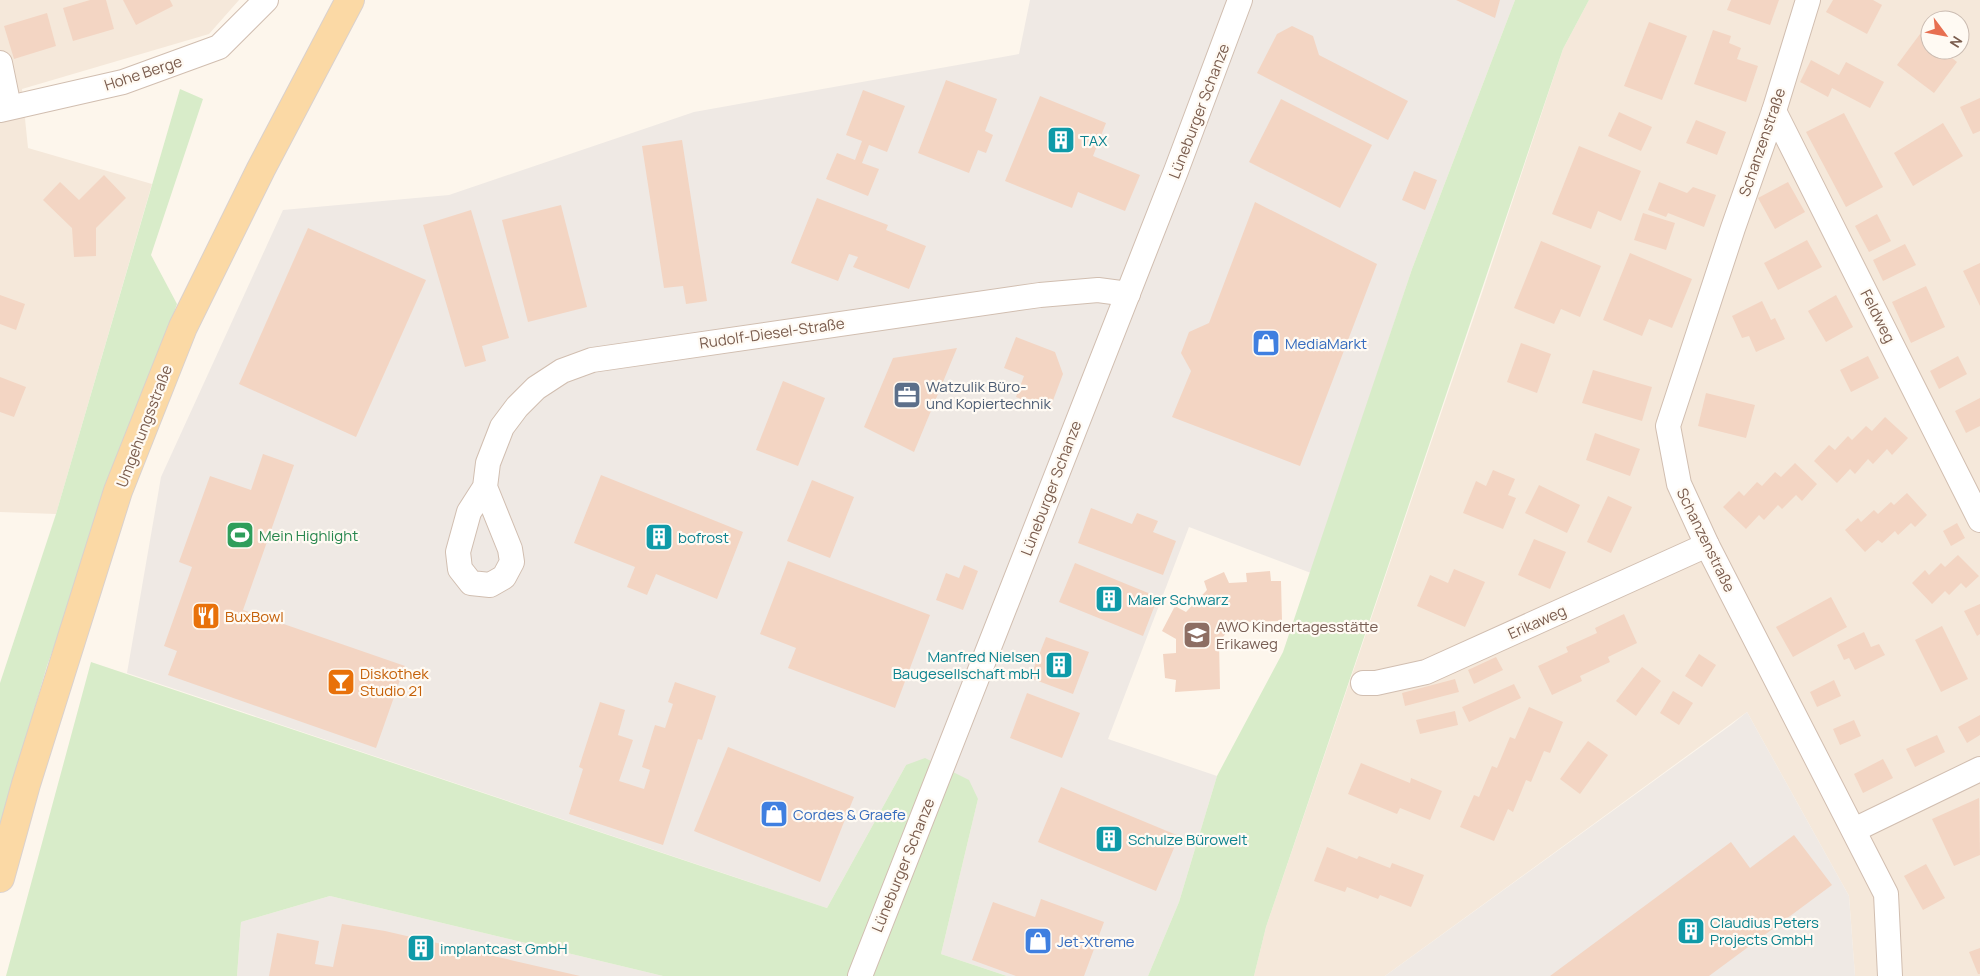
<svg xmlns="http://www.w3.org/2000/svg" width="1980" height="976" font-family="Manrope,sans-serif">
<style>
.residential{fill:#f5e8da;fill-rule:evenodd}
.industrial{fill:#efe9e4}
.green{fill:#d8ecc9}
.building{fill:#f3d5c3}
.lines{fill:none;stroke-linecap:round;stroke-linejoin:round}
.minor-casing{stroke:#d1beb0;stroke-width:26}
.major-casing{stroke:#dad1cd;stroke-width:30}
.minor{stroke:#fff;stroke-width:24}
.major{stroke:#fbd9a5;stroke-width:28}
.labels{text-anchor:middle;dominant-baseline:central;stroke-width:4.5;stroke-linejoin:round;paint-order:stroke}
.street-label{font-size:15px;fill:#7a5c4d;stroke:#fffaf3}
.culture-label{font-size:15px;fill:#0d838f;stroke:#fffaf3;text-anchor:start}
.shop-label{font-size:15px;fill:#366cbe;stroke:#fffaf3;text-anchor:start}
.service-label{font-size:15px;fill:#4e5e75;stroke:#fffaf3;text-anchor:start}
.leisure-label{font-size:15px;fill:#27864d;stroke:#fffaf3;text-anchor:start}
.food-label{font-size:15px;fill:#c56008;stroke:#fffaf3;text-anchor:start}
.education-label{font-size:15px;fill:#785e54;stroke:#fffaf3;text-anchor:start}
</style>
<rect width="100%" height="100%" fill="#fdf6ec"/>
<!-- residential -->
<g class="residential">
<polygon points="0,0 239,0 209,34 22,89 28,148 152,184 56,514 0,512"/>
<path d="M1589 0H1980V976H1855L1849 896 1747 712 1385 976H1254L1266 927 1482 293 1563 49ZM1930 20H1960V50H1930Z"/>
</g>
<!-- industrial -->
<g class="industrial">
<polygon points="1030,0 1515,0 1412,269 1311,573 1189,527 1108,739 1217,776 1179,902 1148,976 1007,976 941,954 978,799 906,765 827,908 127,673 161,477 283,210 449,195 694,112 1019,54"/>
<polygon points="1747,712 1849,896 1855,976 1385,976 1731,725"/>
<polygon points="330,896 663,976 237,976 241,922"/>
</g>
<!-- green -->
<g class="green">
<polygon points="1515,0 1589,0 1563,49 1266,927 1254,976 1148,976 1179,902 1217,776 1283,652 1412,269"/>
<polygon points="180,89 203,99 151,255 177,304 47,666 0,825 0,683 56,514"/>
<polygon points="91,662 827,908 906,765 925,758 969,780 978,799 941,954 1007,976 663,976 330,896 241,922 237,976 6,976"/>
</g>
<!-- building -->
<g class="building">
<polygon points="90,0 106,0 114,29 73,41 63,8"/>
<polygon points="123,0 170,0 173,6 136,25"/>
<polygon points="1456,0 1500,0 1495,18"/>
<polygon points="1731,0 1779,0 1770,25 1727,10"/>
<polygon points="1833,0 1873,0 1882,5 1867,34 1826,12"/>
<polygon points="47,13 56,46 14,59 4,26"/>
<polygon points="1649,22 1687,36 1662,100 1624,86"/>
<polygon points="1292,26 1313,36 1319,55 1408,101 1388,140 1257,73 1277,34"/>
<polygon points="1713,30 1731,36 1729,43 1741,48 1737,59 1758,66 1746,102 1694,84"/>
<polygon points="1920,34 1930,41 1930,50 1942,50 1957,62 1934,93 1897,65"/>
<polygon points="1811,60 1839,75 1846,62 1884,82 1870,108 1832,88 1828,97 1800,82"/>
<polygon points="946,80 997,99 985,131 993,135 986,153 978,150 969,173 918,153"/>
<polygon points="863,90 905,106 887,152 869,145 862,163 879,169 868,196 826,179 837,153 855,160 862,141 846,135"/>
<polygon points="1040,96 1106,123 1093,156 1140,175 1125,211 1078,192 1072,208 1005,181"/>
<polygon points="1980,98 1980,131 1973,134 1960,107"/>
<polygon points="1281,99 1372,145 1340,208 1249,162"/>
<polygon points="1619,112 1652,127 1641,151 1608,136"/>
<polygon points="1844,113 1883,187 1846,207 1806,132"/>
<polygon points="1696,120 1726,132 1717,155 1686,143"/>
<polygon points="1943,123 1963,156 1913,186 1894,153"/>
<polygon points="682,140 707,301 686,304 683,286 664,288 642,146"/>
<polygon points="1579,146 1641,171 1621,221 1598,211 1591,229 1552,214"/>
<polygon points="1414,171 1437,180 1425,210 1402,200"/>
<polygon points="104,175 126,198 96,228 96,256 74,257 72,228 43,200 60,182 79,200"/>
<polygon points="1659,182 1687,193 1693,187 1716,195 1704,227 1668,213 1666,217 1648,210"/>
<polygon points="1788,182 1805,212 1775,229 1758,198"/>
<polygon points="817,198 888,225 886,230 926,246 909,289 853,267 858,257 849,254 838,281 791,263"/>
<polygon points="1255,202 1377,264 1300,466 1172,417 1191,371 1181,353 1189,332 1209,323"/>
<polygon points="561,205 587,307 528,322 502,220"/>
<polygon points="471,210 509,338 482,346 486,361 465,367 423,225"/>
<polygon points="1643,213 1675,223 1666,250 1634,240"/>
<polygon points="1877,214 1891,241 1869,252 1855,226"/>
<polygon points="308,228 426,280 356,437 239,384"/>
<polygon points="1807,240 1822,267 1778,290 1764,263"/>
<polygon points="1541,241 1601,266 1580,317 1561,309 1554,324 1514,308"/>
<polygon points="1905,244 1916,265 1883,281 1873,260"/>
<polygon points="1630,253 1692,279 1672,328 1649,319 1642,336 1603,320"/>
<polygon points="1980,263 1980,306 1963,271"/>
<polygon points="1926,286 1945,327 1911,343 1892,302"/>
<polygon points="0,295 25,304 16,330 0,324"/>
<polygon points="1836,295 1853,327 1826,342 1808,311"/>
<polygon points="1762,301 1771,320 1775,318 1785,339 1756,352 1749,336 1742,338 1732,316"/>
<polygon points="1016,337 1055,352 1063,374 1049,411 1016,397 1024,376 1004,368"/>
<polygon points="1521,343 1551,354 1537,393 1507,382"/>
<polygon points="957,348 914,452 864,427 893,358"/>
<polygon points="1868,356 1879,378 1851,392 1840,370"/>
<polygon points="1958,356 1967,374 1939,389 1930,371"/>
<polygon points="1593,370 1652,387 1642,421 1582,403"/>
<polygon points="0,377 26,387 14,417 0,412"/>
<polygon points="783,381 825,398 798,466 756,450"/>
<polygon points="1706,393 1755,405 1746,438 1698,426"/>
<polygon points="1980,398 1980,426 1966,433 1955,411"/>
<polygon points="1885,417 1908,438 1892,455 1887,449 1873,464 1868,459 1855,474 1850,469 1837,483 1814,461 1829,445 1835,450 1848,436 1852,440 1866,426 1872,431"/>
<polygon points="1595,433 1640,449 1630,476 1586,460"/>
<polygon points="263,454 294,465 243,610 405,666 376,748 168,675 177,651 164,646 192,567 179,562 210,476 251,490"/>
<polygon points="1795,463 1817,484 1802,501 1796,495 1782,509 1778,505 1764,520 1759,515 1746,529 1723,507 1739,491 1744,496 1757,482 1762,486 1775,472 1781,477"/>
<polygon points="1493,470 1515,479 1508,495 1516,498 1503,529 1463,513 1476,481 1486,486"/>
<polygon points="601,475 743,532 717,599 656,574 647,595 627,587 635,567 574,543"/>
<polygon points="812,480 854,497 830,558 787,541"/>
<polygon points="1539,485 1580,505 1567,533 1525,513"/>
<polygon points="1907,493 1927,515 1915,527 1911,523 1898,535 1895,531 1882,543 1878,540 1865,552 1845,530 1858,518 1861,522 1874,510 1878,514 1891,502 1894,505"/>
<polygon points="1608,496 1632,507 1611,553 1587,542"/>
<polygon points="1091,508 1132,524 1137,513 1158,521 1153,532 1176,541 1163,575 1078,543"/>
<polygon points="1957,523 1965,538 1951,546 1943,531"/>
<polygon points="1534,539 1566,552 1550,589 1518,575"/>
<polygon points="1958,555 1979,576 1966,588 1961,583 1949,595 1945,591 1932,604 1912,583 1925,570 1929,575 1941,563 1945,567"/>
<polygon points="788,561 930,615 895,708 788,668 796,648 760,634"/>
<polygon points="1075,563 1158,597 1143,636 1059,602"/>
<polygon points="964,565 978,571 963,610 936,600 946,573 959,578"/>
<polygon points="1454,569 1485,582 1465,627 1417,606 1430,575 1448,583"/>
<polygon points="1270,571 1271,581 1281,581 1282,621 1235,622 1219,642 1220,689 1175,692 1176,680 1165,678 1163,654 1176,653 1176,639 1162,631 1175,606 1186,612 1207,590 1204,581 1224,572 1229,583 1247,582 1246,573"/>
<polygon points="1831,597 1847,627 1793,657 1776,627"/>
<polygon points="1980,604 1980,634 1977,636 1964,611"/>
<polygon points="1624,614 1637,643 1608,657 1610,662 1580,676 1582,681 1552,695 1538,666 1568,652 1566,647 1597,633 1595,628"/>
<polygon points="1942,626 1968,679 1941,692 1915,640"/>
<polygon points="1864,632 1871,647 1879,644 1885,655 1855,670 1849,658 1844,660 1837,645"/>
<polygon points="1046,637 1089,652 1073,694 1030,678"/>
<polygon points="1699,654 1716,665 1702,687 1685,676"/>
<polygon points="1496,657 1503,670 1474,684 1468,670"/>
<polygon points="1642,667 1661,681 1636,716 1616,701"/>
<polygon points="1455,679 1459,692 1405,706 1402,693"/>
<polygon points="1834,680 1841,696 1817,707 1810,692"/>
<polygon points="675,682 716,696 702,740 698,739 663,845 569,814 583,769 579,767 600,702 625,710 618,735 633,740 619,781 644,789 650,770 642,767 655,725 665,728 673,704 668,702"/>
<polygon points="1514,684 1521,698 1469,722 1462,707"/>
<polygon points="1673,691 1693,703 1679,725 1660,713"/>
<polygon points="1027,693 1080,713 1062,758 1010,738"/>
<polygon points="1529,707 1563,722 1550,753 1544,751 1531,782 1526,780 1513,812 1508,809 1494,841 1460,827 1474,795 1479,797 1492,766 1497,768 1510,737 1515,739"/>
<polygon points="1455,711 1458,725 1420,734 1416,720"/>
<polygon points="1980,715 1980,735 1967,743 1958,727"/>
<polygon points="1854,720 1861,736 1840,745 1833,729"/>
<polygon points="1937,735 1945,752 1915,767 1906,749"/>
<polygon points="1588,741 1608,755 1580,794 1560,779"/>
<polygon points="728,747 854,797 820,882 694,831"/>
<polygon points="1883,759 1893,778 1863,793 1854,774"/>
<polygon points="1361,763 1410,783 1411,778 1442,791 1430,820 1400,808 1397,814 1348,794"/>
<polygon points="1061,787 1179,836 1156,891 1038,842"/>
<polygon points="1979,798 1980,855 1954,866 1932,819"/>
<polygon points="1794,835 1832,885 1709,976 1550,976 1731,842 1750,868"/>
<polygon points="1327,847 1357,859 1359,856 1390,868 1392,863 1424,875 1411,907 1380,895 1378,899 1347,887 1345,892 1314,881"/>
<polygon points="1926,864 1945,898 1923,910 1904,876"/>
<polygon points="1041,899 1104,922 1084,976 1016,976 972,960 993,902 1035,917"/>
<polygon points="342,924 385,931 580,976 269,976 277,933 319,941 315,964 333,967"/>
<polygon points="1980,948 1980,974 1978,974 1969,952"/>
</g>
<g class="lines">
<defs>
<g id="minor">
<polyline points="1808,0 1774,111 1733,228 1668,426 1679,484 1707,545 1886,894 1890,976"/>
<polyline points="0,63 9,107"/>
<polyline points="0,110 123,82 219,47 266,0"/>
<polyline points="1774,111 1980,520"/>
<polyline points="485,487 510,549 512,562 504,577 490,585 471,583 460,569 458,552 469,512 485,487 488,463 502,427 517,407 536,388 562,371 592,360 1040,295 1098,290 1128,294"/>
<polyline points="1363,683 1376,683 1426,672 1707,545"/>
<polyline points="1854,830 1980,769"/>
<polyline points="860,976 1176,171 1240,0"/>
</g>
<polyline id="major" points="0,878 26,784 118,491 183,327 261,169 350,0"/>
</defs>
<!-- minor casing -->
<use href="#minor" class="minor-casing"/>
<!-- major casing -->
<use href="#major" class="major-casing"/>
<!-- minor -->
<use href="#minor" class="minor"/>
<!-- major -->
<use href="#major" class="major"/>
</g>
<!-- icons -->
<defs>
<symbol id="building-square" viewBox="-11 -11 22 22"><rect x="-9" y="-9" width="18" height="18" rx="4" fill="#0f9aa8" stroke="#fffaf3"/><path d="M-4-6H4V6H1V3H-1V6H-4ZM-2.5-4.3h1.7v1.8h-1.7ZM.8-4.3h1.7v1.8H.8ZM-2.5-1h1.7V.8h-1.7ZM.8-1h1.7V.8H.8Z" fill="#fff"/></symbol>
<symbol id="shop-square" viewBox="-11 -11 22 22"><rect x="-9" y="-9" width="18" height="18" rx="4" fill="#3f7fe0" stroke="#fffaf3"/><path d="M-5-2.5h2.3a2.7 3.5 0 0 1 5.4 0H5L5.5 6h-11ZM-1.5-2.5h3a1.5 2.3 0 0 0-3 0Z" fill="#fff"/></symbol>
<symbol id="office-square" viewBox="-11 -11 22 22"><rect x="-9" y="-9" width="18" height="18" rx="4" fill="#5c6f8a" stroke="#fffaf3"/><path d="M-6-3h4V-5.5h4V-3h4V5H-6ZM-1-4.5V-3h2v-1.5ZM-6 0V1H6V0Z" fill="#fff"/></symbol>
<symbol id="stadium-square" viewBox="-11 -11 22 22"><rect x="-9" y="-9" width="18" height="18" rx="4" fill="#2e9e5b" stroke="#fffaf3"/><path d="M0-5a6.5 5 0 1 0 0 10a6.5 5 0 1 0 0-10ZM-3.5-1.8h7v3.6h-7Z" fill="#fff"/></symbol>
<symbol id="restaurant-square" viewBox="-11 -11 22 22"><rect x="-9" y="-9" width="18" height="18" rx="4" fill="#e8710a" stroke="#fffaf3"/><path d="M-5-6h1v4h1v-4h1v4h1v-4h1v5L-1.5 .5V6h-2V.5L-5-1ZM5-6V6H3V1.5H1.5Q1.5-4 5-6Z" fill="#fff"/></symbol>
<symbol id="school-square" viewBox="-11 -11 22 22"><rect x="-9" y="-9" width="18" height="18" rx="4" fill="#8d6e63" stroke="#fffaf3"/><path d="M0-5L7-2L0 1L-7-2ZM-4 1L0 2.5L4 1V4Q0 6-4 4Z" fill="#fff"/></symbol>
<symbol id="bar-square" viewBox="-11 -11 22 22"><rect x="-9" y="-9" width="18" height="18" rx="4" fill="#e8710a" stroke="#fffaf3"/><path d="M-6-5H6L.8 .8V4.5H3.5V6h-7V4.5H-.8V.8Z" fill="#fff"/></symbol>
</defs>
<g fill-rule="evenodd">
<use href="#building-square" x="1045" y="124" width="32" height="32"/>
<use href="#shop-square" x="1250" y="327" width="32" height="32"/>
<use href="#office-square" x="891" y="379" width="32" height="32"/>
<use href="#stadium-square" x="224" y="519" width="32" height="32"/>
<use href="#building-square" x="643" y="521" width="32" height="32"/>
<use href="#building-square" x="1093" y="583" width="32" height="32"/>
<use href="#restaurant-square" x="190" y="600" width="32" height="32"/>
<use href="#school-square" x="1181" y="619" width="32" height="32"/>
<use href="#building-square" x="1043" y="649" width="32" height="32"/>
<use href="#bar-square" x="325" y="666" width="32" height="32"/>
<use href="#shop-square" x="758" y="798" width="32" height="32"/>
<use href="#building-square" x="1093" y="823" width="32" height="32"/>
<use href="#building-square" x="1675" y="915" width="32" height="32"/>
<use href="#shop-square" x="1022" y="925" width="32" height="32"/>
<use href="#building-square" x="405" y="932" width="32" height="32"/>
</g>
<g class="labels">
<!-- street labels -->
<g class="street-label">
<text transform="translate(143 73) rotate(-18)">Hohe Berge</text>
<text transform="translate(1199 111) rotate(-69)">Lüneburger Schanze</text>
<text transform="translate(1762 142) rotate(-71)">Schanzenstraße</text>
<text transform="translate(1878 316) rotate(63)">Feldweg</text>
<text transform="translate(772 333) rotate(-8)">Rudolf-Diesel-Straße</text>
<text transform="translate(144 426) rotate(-69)">Umgehungsstraße</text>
<text transform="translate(1051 488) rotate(-69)">Lüneburger Schanze</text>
<text transform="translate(1706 540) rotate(64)">Schanzenstraße</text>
<text transform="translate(1537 622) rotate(-24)">Erikaweg</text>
<text transform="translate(903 865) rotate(-68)">Lüneburger Schanze</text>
</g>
<!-- culture labels -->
<g class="culture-label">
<text x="1080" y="140">TAX</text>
<text x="678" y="537">bofrost</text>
<text x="1128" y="599">Maler Schwarz</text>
<text x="1040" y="656" text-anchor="end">Manfred Nielsen<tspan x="1040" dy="17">Baugesellschaft mbH</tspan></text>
<text x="1128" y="839">Schulze Bürowelt</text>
<text x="1710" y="922">Claudius Peters<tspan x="1710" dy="17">Projects GmbH</tspan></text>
<text x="440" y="948">implantcast GmbH</text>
</g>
<!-- shop labels -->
<g class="shop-label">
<text x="1285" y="343">MediaMarkt</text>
<text x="793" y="814">Cordes &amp; Graefe</text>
<text x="1057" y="941">Jet-Xtreme</text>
</g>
<!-- service labels -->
<g class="service-label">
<text x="926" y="386">Watzulik Büro-<tspan x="926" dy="17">und Kopiertechnik</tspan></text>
</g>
<!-- leisure labels -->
<g class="leisure-label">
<text x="259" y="535">Mein Highlight</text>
</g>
<!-- food labels -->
<g class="food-label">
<text x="225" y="616">BuxBowl</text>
<text x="360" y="673">Diskothek<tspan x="360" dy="17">Studio 21</tspan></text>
</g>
<!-- education labels -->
<g class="education-label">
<text x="1216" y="626">AWO Kindertagesstätte<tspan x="1216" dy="17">Erikaweg</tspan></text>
</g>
</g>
<!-- north arrow -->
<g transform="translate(1945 35) rotate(122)"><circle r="24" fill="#fffaf3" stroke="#cabbb1"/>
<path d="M0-4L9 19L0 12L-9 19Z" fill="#e76f51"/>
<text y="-8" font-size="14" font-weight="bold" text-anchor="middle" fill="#7a5c4d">N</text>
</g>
</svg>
